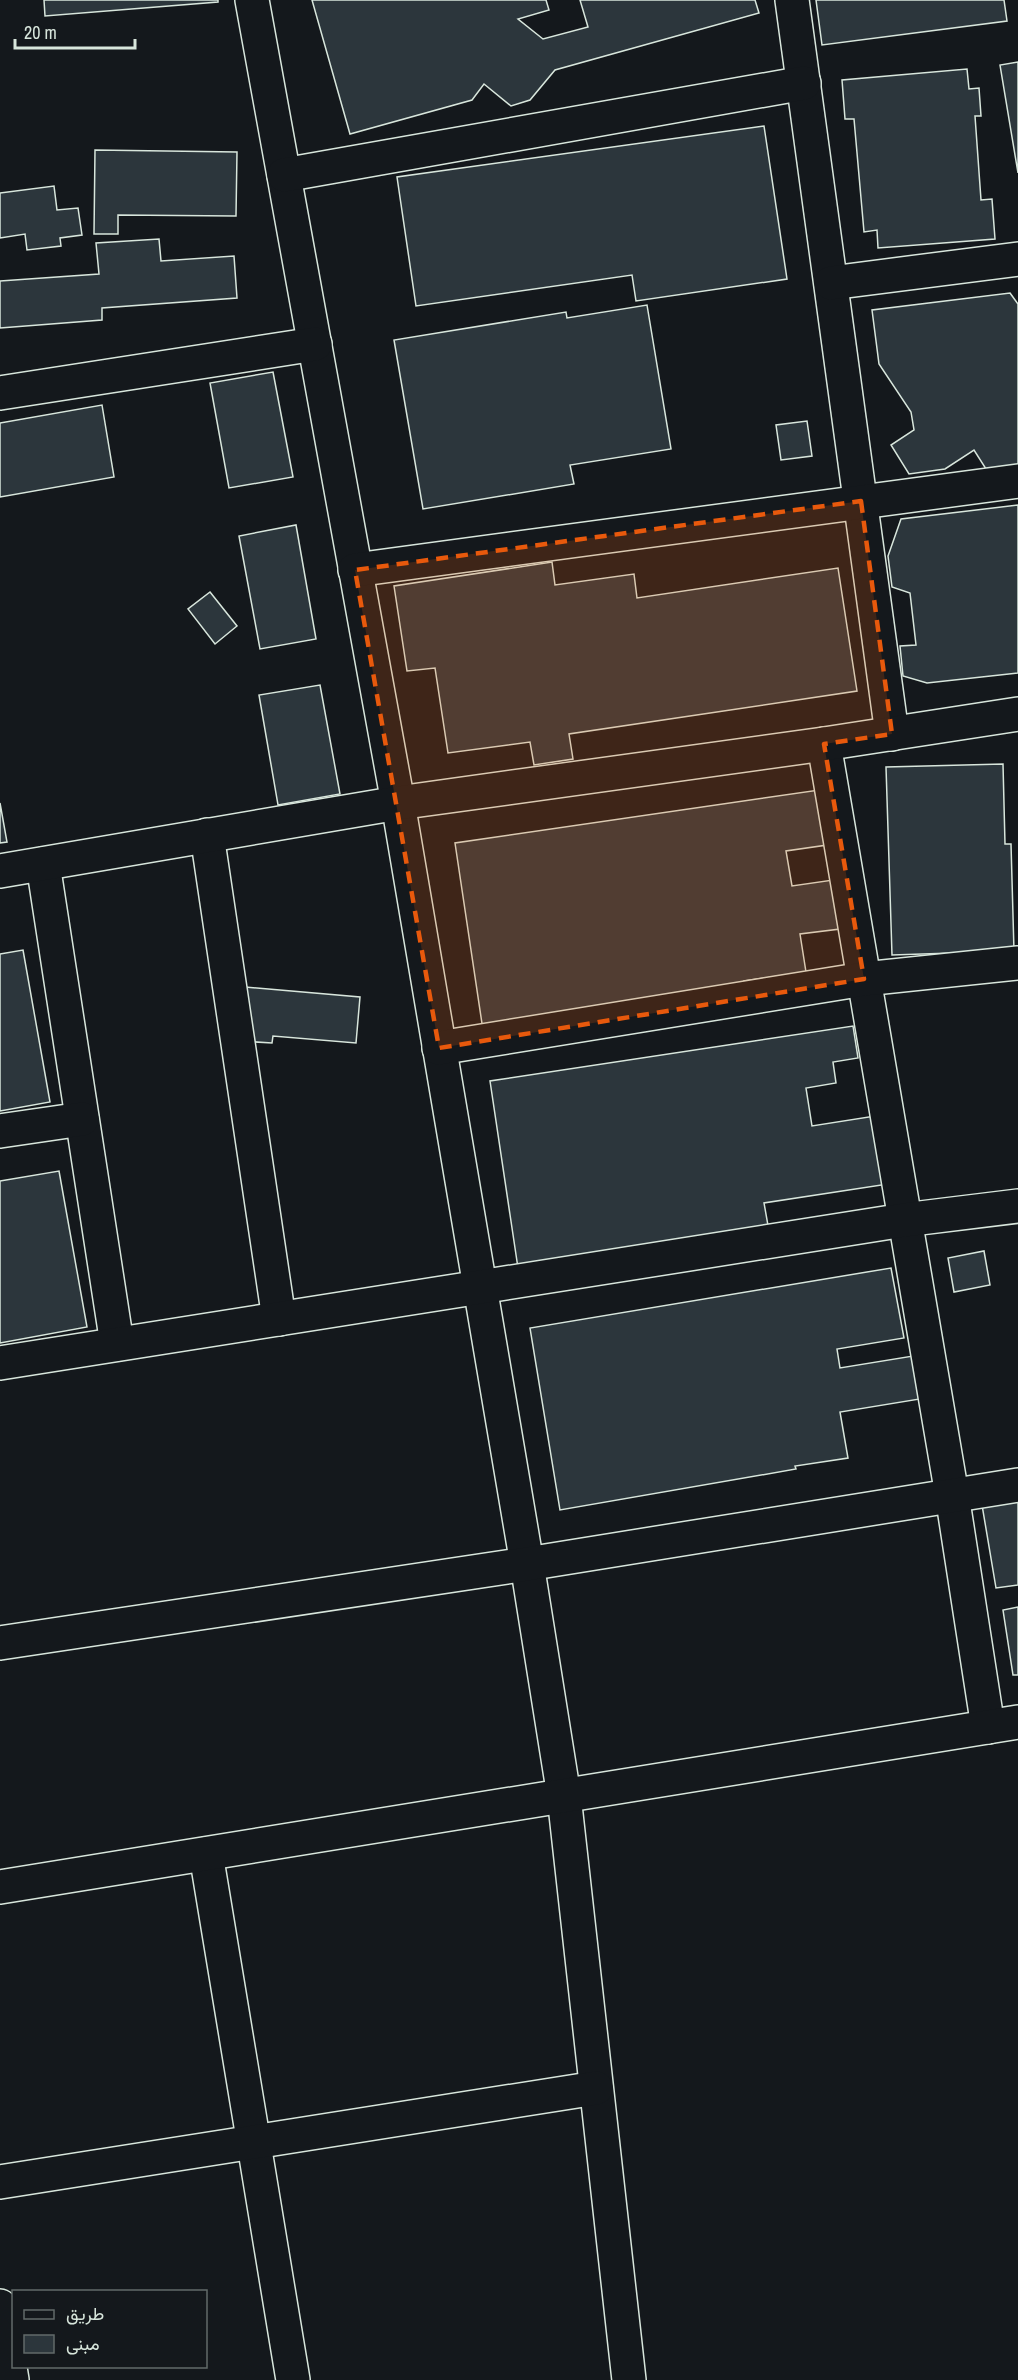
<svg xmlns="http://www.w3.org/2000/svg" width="1018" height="2380" font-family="'Archivo Narrow',Vazirmatn,sans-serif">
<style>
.building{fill:#2c363c;stroke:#d8e6dc;stroke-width:1.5}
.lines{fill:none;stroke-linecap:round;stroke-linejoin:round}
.minor-casing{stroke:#d8e6dc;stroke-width:36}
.minor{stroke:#14181c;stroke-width:33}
.marked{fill:#e8590c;fill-opacity:0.2;stroke:#e8590c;stroke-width:4.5;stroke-dasharray:12 8;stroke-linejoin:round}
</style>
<rect width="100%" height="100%" fill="#14181c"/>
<!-- building -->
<g class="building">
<polygon points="44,0 218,0 218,2 45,16"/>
<polygon points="312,0 546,0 549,10 518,19 543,39 588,27 580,0 755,0 759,13 555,70 530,100 511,106 484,84 472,100 350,134"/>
<polygon points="816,0 1004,0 1007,21 822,45"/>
<polygon points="1018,62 1018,173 1000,65"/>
<polygon points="967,69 969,89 979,88 981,116 975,116 981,200 992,199 995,239 878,248 877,230 864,232 854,119 845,119 842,80"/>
<polygon points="764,126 787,279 636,301 632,275 416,306 397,177"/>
<polygon points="95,150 237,152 236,216 118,215 118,234 94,234"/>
<polygon points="54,186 57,210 78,208 82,235 60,238 61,246 27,250 25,234 0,238 0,193"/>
<polygon points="159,239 161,261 234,256 237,298 102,308 102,320 0,328 0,281 99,274 96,243"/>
<polygon points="1010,293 1018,304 1018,465 986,469 974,450 945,469 909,474 891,445 914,430 911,412 879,364 872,310"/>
<polygon points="647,305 671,449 570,465 574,484 423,509 394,340 566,312 567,318"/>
<polygon points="273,372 293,477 229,488 210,383"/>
<polygon points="102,405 114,477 0,497 0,423"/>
<polygon points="807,421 812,456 781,460 776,425"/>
<polygon points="1018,505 1018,673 927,683 903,676 900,646 916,645 910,593 892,587 888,556 901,519"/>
<polygon points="296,525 316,639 260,649 239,536"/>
<polygon points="552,562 555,585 634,574 637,598 838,568 857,691 569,734 573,759 534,765 530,742 448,753 435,668 407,671 394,586"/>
<polygon points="210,592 237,626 215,644 188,609"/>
<polygon points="320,685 340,794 278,805 259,695"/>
<polygon points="1003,764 1005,844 1011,844 1014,951 892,955 886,767"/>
<polygon points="826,789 834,844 786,851 792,886 833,880 840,929 800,934 806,972 744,981 747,998 484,1037 455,843"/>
<polygon points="0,803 7,842 0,843"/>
<polygon points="23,950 50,1102 0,1111 0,954"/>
<polygon points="245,987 360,997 356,1043 273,1036 272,1043 240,1041"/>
<polygon points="853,1026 858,1058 833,1062 836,1083 806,1088 812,1126 875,1116 908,1181 764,1203 769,1231 518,1268 490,1081"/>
<polygon points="59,1171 87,1327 0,1343 0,1181"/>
<polygon points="984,1251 990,1285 954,1292 948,1258"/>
<polygon points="891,1268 904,1338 837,1349 840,1368 919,1355 926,1398 840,1412 848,1458 795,1466 796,1469 560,1510 530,1328"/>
<polygon points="1018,1487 1018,1585 996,1588 980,1493"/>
<polygon points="1018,1607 1018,1675 1013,1675 1003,1610"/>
</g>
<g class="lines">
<defs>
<g id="minor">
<polyline points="252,0 398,803 527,1564 564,1796 629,2380"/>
<polyline points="792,0 892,734"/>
<polyline points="284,175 804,83"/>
<polyline points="831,283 1018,259"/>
<polyline points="0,393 315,344"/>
<polyline points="355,570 1018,481"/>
<polyline points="824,744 952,1495 988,1727"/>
<polyline points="207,835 279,1319"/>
<polyline points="43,864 117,1344"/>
<polyline points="0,871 398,803 824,744 1018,714"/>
<polyline points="439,1048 864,979 1018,963"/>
<polyline points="0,1131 82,1119"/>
<polyline points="0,1363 904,1220 1018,1206"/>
<polyline points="0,1643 527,1564 1018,1485"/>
<polyline points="206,1854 293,2380"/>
<polyline points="0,1887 1018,1722"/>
<polyline points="0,2182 596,2088"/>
<polyline points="0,2306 12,2380"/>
</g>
</defs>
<!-- minor casing -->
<use href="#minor" class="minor-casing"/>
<!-- minor -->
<use href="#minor" class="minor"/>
</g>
<!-- marked area -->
<path class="marked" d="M861 501 892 734 824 744 864 979 439 1048 355 570Z"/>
<!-- legend -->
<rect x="12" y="2290" width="195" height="78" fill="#14181c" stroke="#626a69" stroke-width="1.5"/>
<rect x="24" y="2310" width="30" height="9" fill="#14181c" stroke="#626a69" stroke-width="1.5"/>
<text x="66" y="2320" font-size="18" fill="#d8e6dc">طريق</text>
<rect x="24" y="2335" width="30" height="18" fill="#2c363c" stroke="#626a69" stroke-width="1.5"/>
<text x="66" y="2350" font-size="18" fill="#d8e6dc">مبنى</text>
<!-- scale -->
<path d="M15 39v9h120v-9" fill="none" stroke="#d8e6dc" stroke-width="3"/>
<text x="24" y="39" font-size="18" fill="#d8e6dc" stroke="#14181c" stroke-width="4.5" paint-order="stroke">20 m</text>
</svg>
